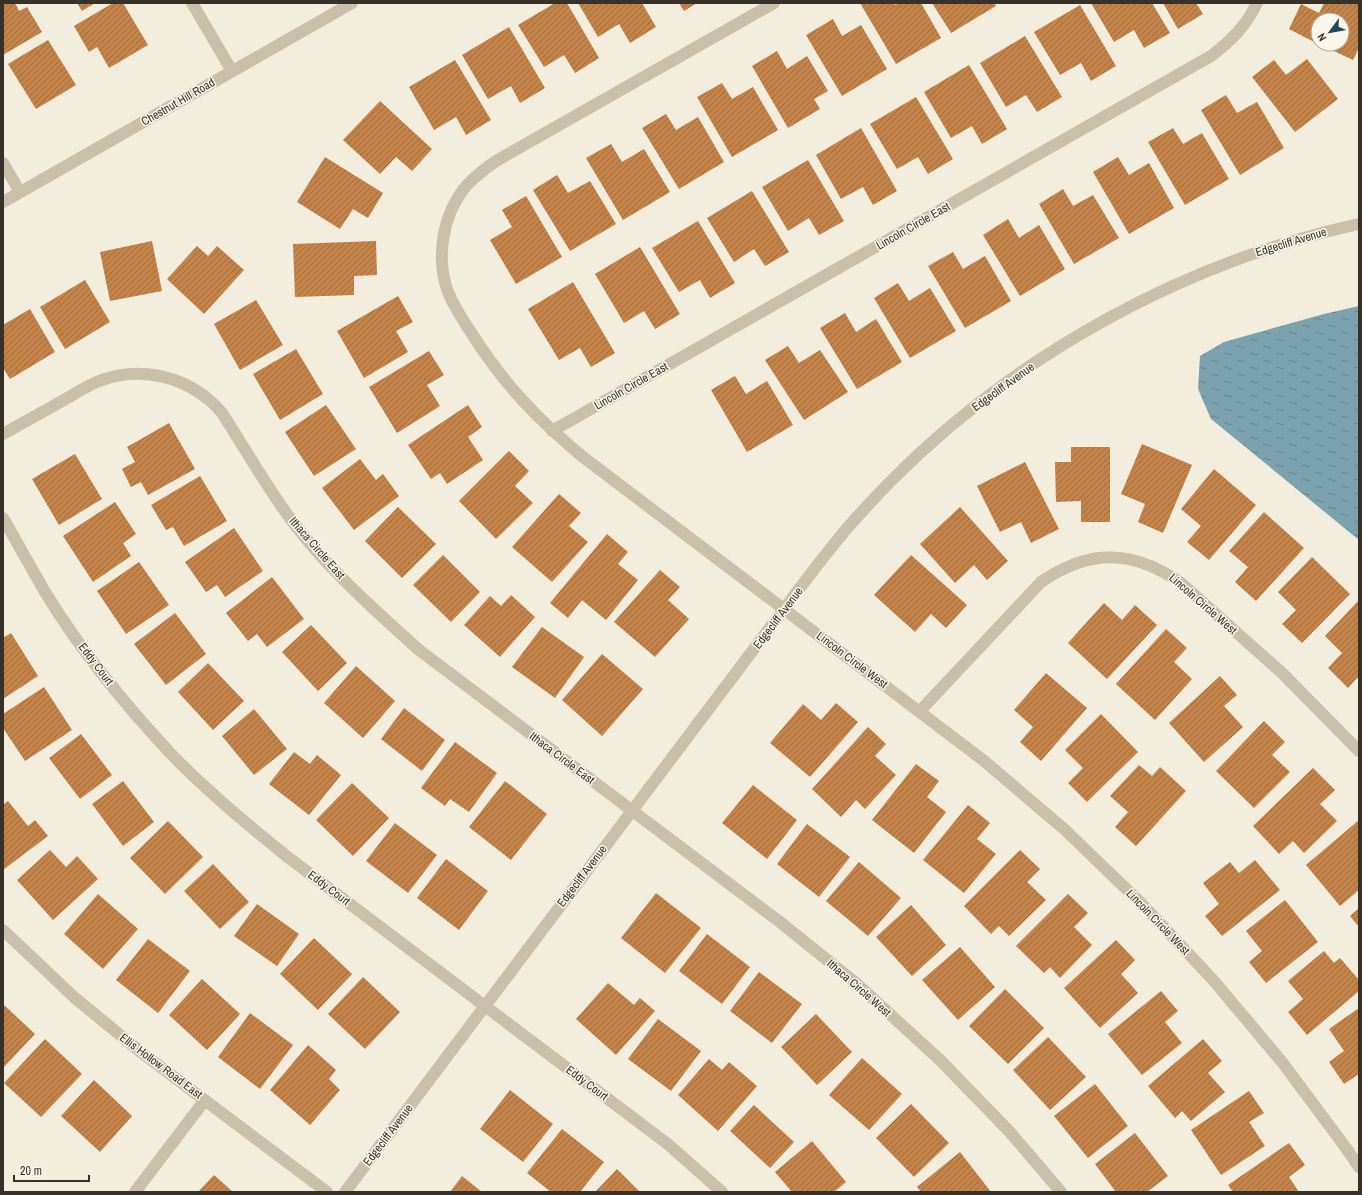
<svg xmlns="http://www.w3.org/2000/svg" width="1362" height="1195" font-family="'Archivo Narrow',sans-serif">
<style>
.water{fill:url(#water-ripples)}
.building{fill:url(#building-hatch)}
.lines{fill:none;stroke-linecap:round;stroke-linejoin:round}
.street{stroke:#cac0a9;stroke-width:12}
.labels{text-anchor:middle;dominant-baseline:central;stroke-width:3;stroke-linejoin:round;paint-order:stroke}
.street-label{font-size:12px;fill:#373129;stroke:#faf6ea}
</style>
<defs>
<pattern id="water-ripples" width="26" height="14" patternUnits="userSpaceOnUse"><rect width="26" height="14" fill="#7ca1af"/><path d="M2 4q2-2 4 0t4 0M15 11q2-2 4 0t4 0" fill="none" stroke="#66848e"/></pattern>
<pattern id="building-hatch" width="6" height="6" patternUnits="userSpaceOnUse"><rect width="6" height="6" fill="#c48349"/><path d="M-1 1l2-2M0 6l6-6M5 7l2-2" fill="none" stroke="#a06c3d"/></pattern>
</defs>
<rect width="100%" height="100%" fill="#f2eddd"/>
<!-- water -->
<polygon class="water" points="1359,306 1359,540 1211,419 1198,389 1200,356 1224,342 1324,314"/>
<!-- building -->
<g class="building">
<polygon points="3,3 15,3 19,11 27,7 42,32 3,55"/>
<polygon points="77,3 95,3 82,11"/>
<polygon points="113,3 123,3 148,45 109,68 97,47 89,52 74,26"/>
<polygon points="555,3 567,3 599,58 575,73 564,55 544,67 518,25"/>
<polygon points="578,3 642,3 656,27 630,43 619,24 598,37"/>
<polygon points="679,3 697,3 684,11"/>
<polygon points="860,3 894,3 895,5 899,3 921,3 941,38 896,64"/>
<polygon points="932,3 994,3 996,6 951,33"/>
<polygon points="1091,3 1152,3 1170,33 1144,48 1134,30 1114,42"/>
<polygon points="1163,3 1196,3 1203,14 1178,29"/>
<polygon points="1324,3 1359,4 1359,48 1353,60 1319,44 1342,44 1342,20 1318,20 1318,44 1289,29 1301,4 1319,13"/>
<polygon points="1080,5 1116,66 1091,81 1081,63 1060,75 1034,32"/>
<polygon points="833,19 842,36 861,25 887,69 842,96 806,35"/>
<polygon points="509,27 545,88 520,103 511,86 488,99 462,55"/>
<polygon points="1025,36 1062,97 1037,112 1026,95 1006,107 980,63"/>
<polygon points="48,40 76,85 36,109 8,64"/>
<polygon points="777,51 787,69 807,56 828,91 814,99 820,109 788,128 752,66"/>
<polygon points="1307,59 1338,99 1295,132 1252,77 1274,60 1286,75"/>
<polygon points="455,60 491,120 466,135 456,117 434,130 409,87"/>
<polygon points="969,65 1007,129 982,144 972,126 951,138 924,92"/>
<polygon points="722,83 732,99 753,87 778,130 732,157 697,97"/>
<polygon points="1226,95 1237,113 1257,102 1284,148 1240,175 1201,110"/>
<polygon points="916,97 953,159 928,174 918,157 897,169 870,124"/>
<polygon points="380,101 432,149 412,171 396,157 380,174 343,140"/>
<polygon points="666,114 676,130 698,117 724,162 679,189 642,128"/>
<polygon points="861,128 897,191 873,205 863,187 841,199 816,155"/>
<polygon points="1173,128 1183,144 1202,133 1229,179 1185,205 1148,142"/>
<polygon points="611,144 622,162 644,149 670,192 623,220 586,158"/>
<polygon points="325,157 383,193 368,218 353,209 340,229 297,202"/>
<polygon points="1118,157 1129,175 1149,163 1174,208 1129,234 1093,172"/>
<polygon points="808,160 844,221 819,235 809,218 788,231 762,187"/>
<polygon points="557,175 568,193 590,181 616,224 570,251 533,190"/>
<polygon points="1063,189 1073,206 1093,195 1119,238 1074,264 1039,204"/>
<polygon points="752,191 789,252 765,266 754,249 734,262 707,218"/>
<polygon points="526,196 562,257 516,284 490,240 512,227 502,210"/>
<polygon points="1008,219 1019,238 1039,225 1065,269 1020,296 983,235"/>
<polygon points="698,221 735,283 710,298 700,280 679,292 652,248"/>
<polygon points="152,241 162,291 110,301 100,252"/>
<polygon points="376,241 377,275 354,276 354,295 295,297 293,244"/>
<polygon points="197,246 208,256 217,246 244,270 204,314 167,279"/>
<polygon points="640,247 680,314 655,329 644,311 624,323 595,274"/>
<polygon points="953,252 963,269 985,256 1011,301 965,328 928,266"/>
<polygon points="85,280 110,322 65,349 40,307"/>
<polygon points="573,282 615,353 591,367 580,348 559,360 528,309"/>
<polygon points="898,283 909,301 930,288 956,331 910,358 874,298"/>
<polygon points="398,296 413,322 396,331 408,352 364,378 337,331"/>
<polygon points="256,300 283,345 240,370 214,324"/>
<polygon points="30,309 55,352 10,379 3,368 3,325"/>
<polygon points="845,313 856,332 876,319 902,362 857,389 820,328"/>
<polygon points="788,346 799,363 820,350 848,392 804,420 765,360"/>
<polygon points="296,349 323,394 280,420 253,374"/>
<polygon points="429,351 444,375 427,385 440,406 397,433 369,387"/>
<polygon points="735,376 746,394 767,381 793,425 747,452 711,390"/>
<polygon points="326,405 356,449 314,476 285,432"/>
<polygon points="468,405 482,427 468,437 483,460 447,484 440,473 431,479 408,445"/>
<polygon points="169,423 195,469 148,495 141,482 131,487 122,469 135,462 127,447"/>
<polygon points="1142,444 1192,465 1163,533 1138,522 1145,504 1121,494"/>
<polygon points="1071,447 1110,447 1110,522 1081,522 1081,501 1056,502 1055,462 1071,462"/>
<polygon points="509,451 529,471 515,486 533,503 496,539 459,501"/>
<polygon points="75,454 102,499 59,525 32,479"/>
<polygon points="360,459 376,480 383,474 399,496 354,530 322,488"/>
<polygon points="1025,462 1059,529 1031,543 1021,522 1000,532 977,486"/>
<polygon points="1214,469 1256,505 1209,560 1187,542 1201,526 1181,509"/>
<polygon points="200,476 227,521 184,546 173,527 166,530 151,505"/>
<polygon points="559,494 581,513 569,526 588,542 552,582 512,547"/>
<polygon points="115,502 136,534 123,543 131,556 93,582 63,536"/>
<polygon points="398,507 436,544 402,578 365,541"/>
<polygon points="960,507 1008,561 987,580 974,565 955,583 920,544"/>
<polygon points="1264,512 1304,548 1256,601 1235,582 1248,567 1229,551"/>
<polygon points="234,528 263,571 225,597 217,585 206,592 185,562"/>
<polygon points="607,534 628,552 618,564 638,580 606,620 582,600 568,618 550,603"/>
<polygon points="443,555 480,592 451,622 413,585"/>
<polygon points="911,555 967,605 946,628 931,614 915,632 874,595"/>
<polygon points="1312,557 1350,594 1302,643 1282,624 1296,610 1278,592"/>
<polygon points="139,562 169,605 126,634 97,591"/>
<polygon points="660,570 680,587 668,600 689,619 655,657 614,622"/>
<polygon points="272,577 304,619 267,647 257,634 248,641 226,613"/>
<polygon points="511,595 535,617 500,657 464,625 490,596 501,606"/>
<polygon points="1359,600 1359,676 1348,688 1328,668 1342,653 1325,636"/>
<polygon points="1104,603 1122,620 1135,605 1157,625 1107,679 1068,643"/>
<polygon points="175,613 206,654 166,685 134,644"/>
<polygon points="311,625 347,663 318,691 282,652"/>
<polygon points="542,627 584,657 555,698 512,667"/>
<polygon points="1166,629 1187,648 1174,662 1192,679 1155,720 1116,684"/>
<polygon points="11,633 38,676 3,699 3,638"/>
<polygon points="602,654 643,689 602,736 562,700"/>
<polygon points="208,663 244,701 213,730 178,692"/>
<polygon points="356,666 395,701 363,738 324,703"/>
<polygon points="1046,673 1087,708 1041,761 1020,742 1033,727 1014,710"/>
<polygon points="1220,676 1237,695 1224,706 1243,727 1204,762 1169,723"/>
<polygon points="44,687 72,730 25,761 3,728 3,714"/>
<polygon points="836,703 858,722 810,777 770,743 803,704 821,720"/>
<polygon points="404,708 445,740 422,771 381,739"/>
<polygon points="254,709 287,749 254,775 222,736"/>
<polygon points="1101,714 1138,752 1087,802 1068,783 1083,768 1065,750"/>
<polygon points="1264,721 1285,742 1272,755 1290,772 1254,808 1216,771"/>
<polygon points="868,727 886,744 875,756 896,775 865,809 856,800 841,817 812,789"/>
<polygon points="81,734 112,775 80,799 49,758"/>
<polygon points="455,742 497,773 469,812 450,799 445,806 421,788"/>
<polygon points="294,752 310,764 317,755 341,775 309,815 269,784"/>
<polygon points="916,764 939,781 927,797 946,812 914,853 872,820"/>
<polygon points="1139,765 1152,776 1160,767 1186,791 1136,846 1115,827 1128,812 1110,796"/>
<polygon points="1313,768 1335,790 1320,804 1337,821 1304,853 1293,841 1279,854 1253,826"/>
<polygon points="123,781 154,822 123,846 92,804"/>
<polygon points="505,781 547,814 511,860 469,827"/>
<polygon points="352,783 389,818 353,856 316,820"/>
<polygon points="753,785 797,820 767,859 722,823"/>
<polygon points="8,801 28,826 35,820 48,836 3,870 3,805"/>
<polygon points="968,805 990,823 977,839 996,854 964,893 923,860"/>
<polygon points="1359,820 1359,890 1340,906 1306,865"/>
<polygon points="168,821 203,857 165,894 130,858"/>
<polygon points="395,823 437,855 408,893 366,861"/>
<polygon points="807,824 850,857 819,897 777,864"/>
<polygon points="50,850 66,867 77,856 98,879 53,920 17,880"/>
<polygon points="1020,850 1040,869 1027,882 1046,900 1009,936 999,926 991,934 964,906"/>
<polygon points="446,859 488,891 459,930 417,898"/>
<polygon points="1255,860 1280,890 1222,936 1205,916 1219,904 1203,883 1230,862 1239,873"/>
<polygon points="859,862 901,898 868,936 826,901"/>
<polygon points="213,864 249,902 220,929 184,891"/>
<polygon points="656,893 701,928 665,973 621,938"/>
<polygon points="98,894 138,929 103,969 64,934"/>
<polygon points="1068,894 1088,913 1074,927 1092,945 1060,978 1050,967 1044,973 1016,946"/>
<polygon points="1285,900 1318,942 1266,983 1249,962 1262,951 1246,931"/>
<polygon points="257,904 299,934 277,966 234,936"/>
<polygon points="911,905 946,945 912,976 876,937"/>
<polygon points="1359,908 1359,927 1350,916"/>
<polygon points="707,934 750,967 722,1004 679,971"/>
<polygon points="314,938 352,974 318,1010 280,974"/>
<polygon points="148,939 190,971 158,1013 116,980"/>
<polygon points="1116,940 1135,960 1121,974 1138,993 1100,1028 1064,988"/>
<polygon points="960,947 995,987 958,1020 922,980"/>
<polygon points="1324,951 1334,963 1340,958 1359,980 1359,991 1307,1035 1288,1012 1303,999 1288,981"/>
<polygon points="759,972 802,1004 772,1043 730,1011"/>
<polygon points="363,977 400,1012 365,1049 328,1014"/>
<polygon points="202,979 240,1014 207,1050 169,1015"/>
<polygon points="608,983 634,1005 640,998 655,1011 616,1055 576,1019"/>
<polygon points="1005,989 1044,1028 1008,1064 969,1026"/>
<polygon points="1161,991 1178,1011 1165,1022 1182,1043 1142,1075 1108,1034"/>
<polygon points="3,1004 35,1034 3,1068"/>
<polygon points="1359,1008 1359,1074 1344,1084 1329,1062 1344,1051 1329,1029"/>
<polygon points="250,1013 293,1045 260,1089 218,1057"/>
<polygon points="816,1014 852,1052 817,1085 781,1047"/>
<polygon points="658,1019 701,1051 671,1091 628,1059"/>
<polygon points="1048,1037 1086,1077 1050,1110 1013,1070"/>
<polygon points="45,1039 82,1074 41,1117 4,1083"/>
<polygon points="1203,1039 1222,1061 1208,1073 1225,1092 1191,1121 1182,1111 1175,1118 1148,1086"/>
<polygon points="308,1045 336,1070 329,1079 340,1090 310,1125 270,1090"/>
<polygon points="862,1058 902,1094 869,1130 829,1095"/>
<polygon points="709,1059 722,1070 729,1062 757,1086 718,1131 678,1095"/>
<polygon points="94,1080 132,1116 100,1152 61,1116"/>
<polygon points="1095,1084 1128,1126 1088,1158 1054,1116"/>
<polygon points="510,1090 553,1124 523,1162 480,1129"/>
<polygon points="1249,1091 1264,1113 1249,1122 1265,1146 1221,1175 1191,1130"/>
<polygon points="911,1104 949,1143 914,1177 876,1138"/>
<polygon points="754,1105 794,1142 770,1168 730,1131"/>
<polygon points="562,1129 604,1162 580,1192 551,1192 527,1173"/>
<polygon points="1135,1133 1168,1176 1147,1192 1116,1192 1095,1164"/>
<polygon points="812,1141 846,1182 834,1192 792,1192 775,1172"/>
<polygon points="1289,1143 1305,1165 1289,1177 1299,1192 1233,1192 1228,1185"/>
<polygon points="960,1152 991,1192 921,1192 917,1187"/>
<polygon points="617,1169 640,1192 595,1192"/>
<polygon points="214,1175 233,1192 198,1192"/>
<polygon points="462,1176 482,1192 450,1192"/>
</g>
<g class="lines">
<!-- street -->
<g class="street">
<polyline points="192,3 232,71"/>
<path d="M774 3 496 161C486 168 477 175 468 184 443 212 435 257 448 292 454 307 463 320 472 334 503 383 538 420 583 457L983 760 1064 829 1141 903 1214 981 1282 1062 1346 1148 1359 1167"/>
<polyline points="3,163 20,192"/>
<polyline points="3,202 352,3"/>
<path d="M552 431 1211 56C1231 41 1246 26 1257 3"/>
<path d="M3 434C23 423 44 411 64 400 77 393 89 384 102 380 138 367 180 375 209 400 213 403 218 408 222 413 242 444 261 477 282 507 320 562 370 606 419 650L780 922 857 984 940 1060 1009 1131 1061 1192"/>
<path d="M3 518C17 543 31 567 45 592 81 651 126 706 173 756 209 793 249 826 289 858L669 1145 722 1192"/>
<path d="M920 711 1041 582C1090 549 1132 549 1181 583L1281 672 1359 751"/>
<polyline points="3,930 75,998 142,1053 327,1192"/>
<polyline points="135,1192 205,1100"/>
<path d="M345 1192 784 609C802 585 820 561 839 538 854 519 872 501 889 483 1015 355 1184 262 1359 224"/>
</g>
</g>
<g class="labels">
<!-- street labels -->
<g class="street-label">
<text transform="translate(178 102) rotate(-30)">Chestnut Hill Road</text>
<text transform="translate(913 226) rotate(-30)">Lincoln Circle East</text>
<text transform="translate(1291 242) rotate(-17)">Edgecliff Avenue</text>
<text transform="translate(631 386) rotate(-30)">Lincoln Circle East</text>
<text transform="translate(1003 387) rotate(-36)">Edgecliff Avenue</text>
<text transform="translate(317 548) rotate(49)">Ithaca Circle East</text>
<text transform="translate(1203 604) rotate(41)">Lincoln Circle West</text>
<text transform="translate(778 618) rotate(-53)">Edgecliff Avenue</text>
<text transform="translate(852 660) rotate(37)">Lincoln Circle West</text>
<text transform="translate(96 664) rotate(53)">Eddy Court</text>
<text transform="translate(562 758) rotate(37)">Ithaca Circle East</text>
<text transform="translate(582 876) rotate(-53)">Edgecliff Avenue</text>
<text transform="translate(329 888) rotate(37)">Eddy Court</text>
<text transform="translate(1158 922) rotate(46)">Lincoln Circle West</text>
<text transform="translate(859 988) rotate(41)">Ithaca Circle West</text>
<text transform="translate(161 1066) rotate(37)">Ellis Hollow Road East</text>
<text transform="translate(587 1083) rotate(37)">Eddy Court</text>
<text transform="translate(388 1135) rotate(-53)">Edgecliff Avenue</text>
</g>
</g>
<!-- border -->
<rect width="1362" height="1195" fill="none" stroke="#373129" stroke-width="8"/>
<!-- north arrow -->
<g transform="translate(1330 32) rotate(238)"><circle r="19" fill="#faf6ea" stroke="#aca79d"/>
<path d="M0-3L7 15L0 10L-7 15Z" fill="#1f4858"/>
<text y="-6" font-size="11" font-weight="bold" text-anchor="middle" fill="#373129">N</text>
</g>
<!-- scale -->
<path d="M14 1175v6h75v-6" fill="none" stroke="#373129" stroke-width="2"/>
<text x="20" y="1175" font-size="12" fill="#373129" stroke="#faf6ea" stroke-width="3" paint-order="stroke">20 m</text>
</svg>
